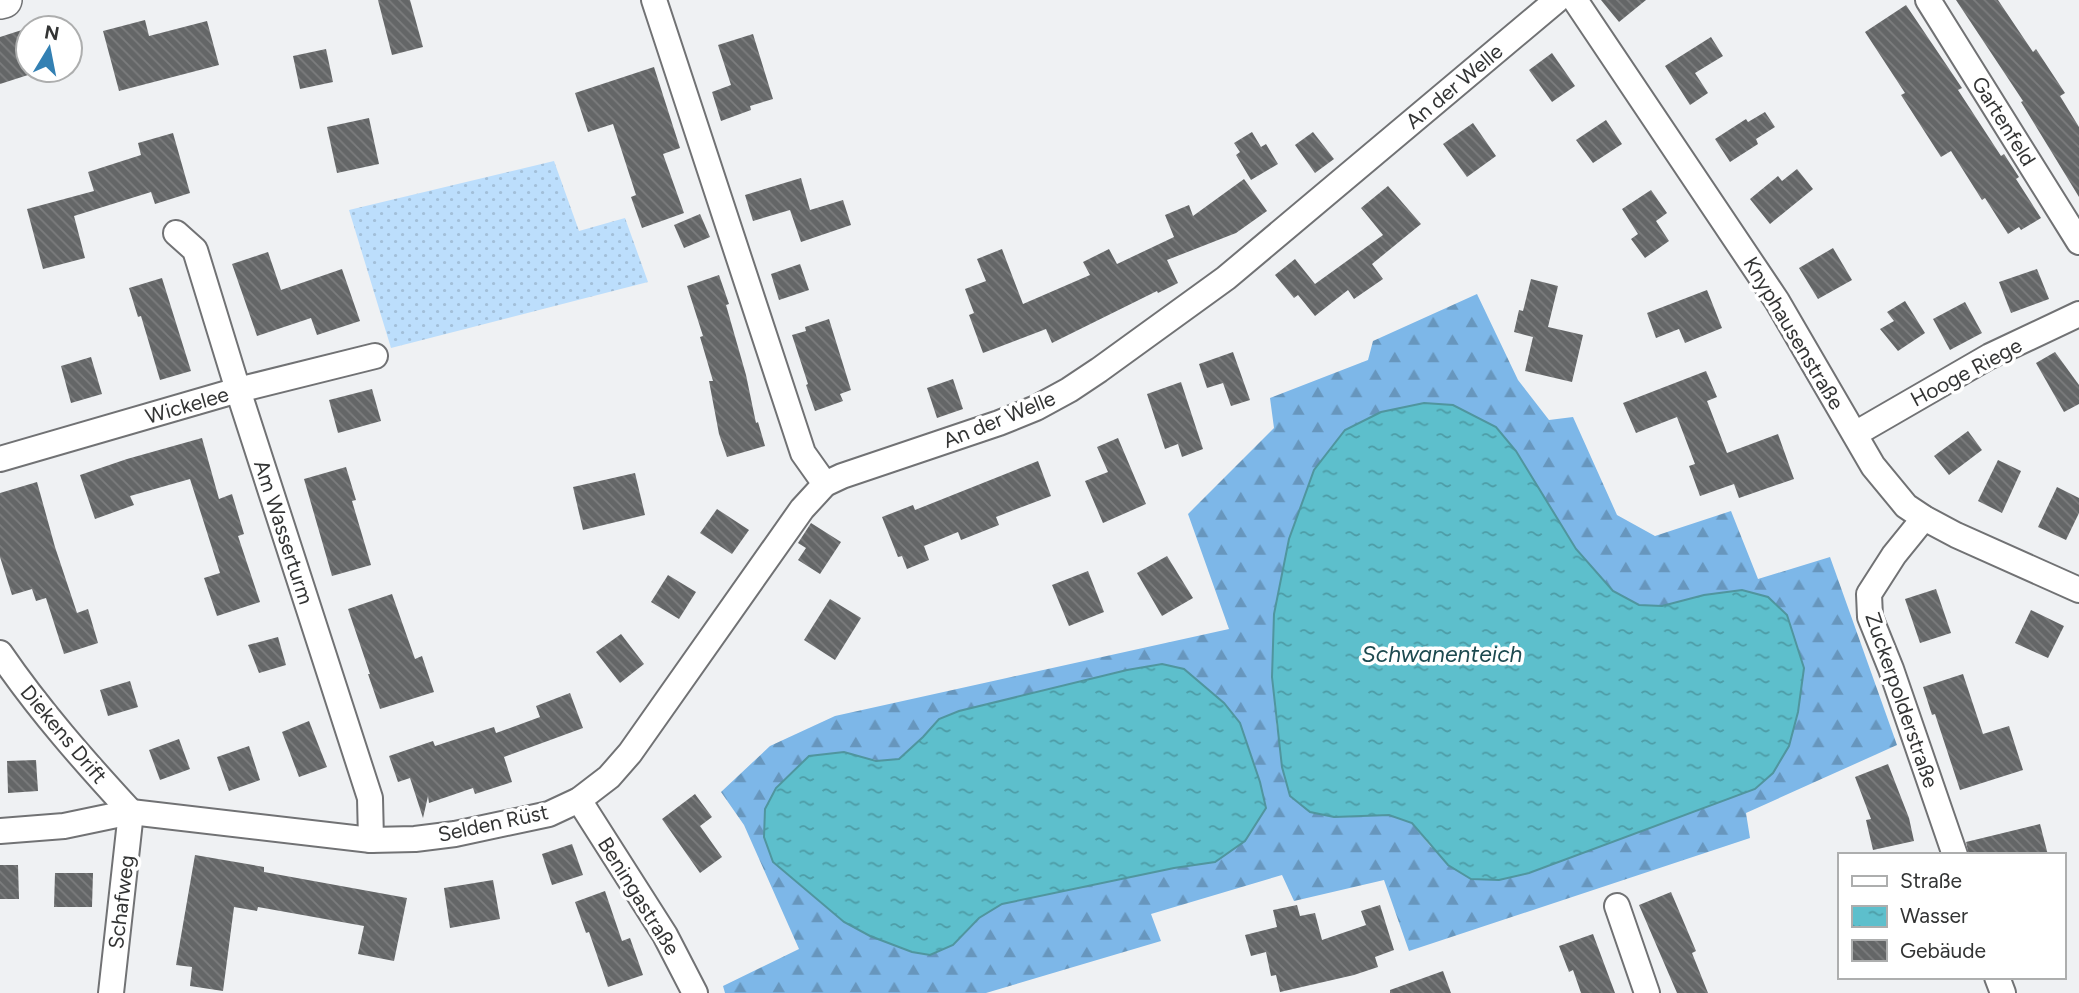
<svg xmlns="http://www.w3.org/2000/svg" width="2079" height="993" font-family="Figtree,sans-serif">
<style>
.grass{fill:url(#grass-dots)}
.forest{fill:url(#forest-firs);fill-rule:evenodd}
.water{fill:url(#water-ripples);stroke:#50959e;stroke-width:2}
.building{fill:url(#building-back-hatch)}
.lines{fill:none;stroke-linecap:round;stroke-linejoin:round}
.street-casing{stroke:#717274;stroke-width:28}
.secondary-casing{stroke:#717274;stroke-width:38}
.street{stroke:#fff;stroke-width:24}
.secondary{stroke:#fff;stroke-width:35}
.labels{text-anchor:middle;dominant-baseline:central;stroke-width:7;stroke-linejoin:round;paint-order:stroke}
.street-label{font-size:21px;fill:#333434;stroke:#fff}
.water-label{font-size:23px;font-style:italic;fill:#1c494f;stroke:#fff}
</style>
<defs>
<pattern id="grass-dots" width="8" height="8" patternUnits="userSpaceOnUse" patternTransform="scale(1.75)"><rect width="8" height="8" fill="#bcdefc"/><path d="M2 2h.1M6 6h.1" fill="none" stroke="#a2bfd9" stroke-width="1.8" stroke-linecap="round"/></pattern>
<pattern id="forest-firs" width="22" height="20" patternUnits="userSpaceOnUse" patternTransform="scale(1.75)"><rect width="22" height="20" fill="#7db7e8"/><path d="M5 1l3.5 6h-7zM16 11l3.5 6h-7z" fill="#6796bd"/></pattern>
<pattern id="water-ripples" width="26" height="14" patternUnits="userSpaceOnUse" patternTransform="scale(1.75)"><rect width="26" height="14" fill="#5dbfcc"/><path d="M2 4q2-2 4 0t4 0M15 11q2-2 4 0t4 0" fill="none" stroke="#4d9ca6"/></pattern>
<pattern id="building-back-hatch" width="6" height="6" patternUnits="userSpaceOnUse" patternTransform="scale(1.75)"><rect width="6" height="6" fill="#646667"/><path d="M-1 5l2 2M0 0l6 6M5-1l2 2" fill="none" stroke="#7c7d7e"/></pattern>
</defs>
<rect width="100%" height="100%" fill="#eff1f3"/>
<!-- grass -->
<polygon class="grass" points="554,161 579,231 625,218 648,282 391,348 349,210"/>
<!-- forest -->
<path class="forest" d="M1477 294 1518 380 1549 420 1573 417 1617 515 1655 536 1731 511 1758 579 1830 557 1897 745 1746 813 1750 838 1409 951 1384 880 1294 901 1282 875 1151 914 1161 941 986 993H725L723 986 799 949 744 825 721 792 770 746 835 716 1229 629 1188 514 1274 428 1270 398 1368 360 1373 341ZM1424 403 1453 406 1496 427 1516 451 1576 549 1613 591 1639 605 1662 606 1704 595 1742 590 1773 773 1755 789 1529 873 1499 880 1431 847 1412 823 1389 815 1334 817 1277 729 1272 677 1274 614 1289 539 1314 470 1345 430 1381 413ZM1162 664 1184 670 1224 703 1240 723 1260 782 1215 862 1174 868 1002 904 979 918 953 945 844 752C859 756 885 765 899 759 908 755 932 728 939 719Z"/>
<!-- water -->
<g class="water">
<polygon points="1424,403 1453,405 1496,427 1516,451 1576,549 1613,591 1639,605 1662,606 1704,595 1742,590 1768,597 1787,615 1804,668 1798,712 1789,746 1773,773 1755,789 1529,873 1499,880 1471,879 1448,865 1412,823 1389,815 1334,817 1310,812 1290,796 1282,767 1272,677 1274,614 1289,539 1314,470 1345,430 1381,412"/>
<polygon points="1162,664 1184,669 1224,703 1240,723 1260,782 1266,808 1245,841 1215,862 1174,868 1002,904 979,918 953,945 930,955 912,952 870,936 844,922 773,862 764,837 765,809 776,788 809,756 844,752 876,761 899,759 923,737 939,719 959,711 1127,670"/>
</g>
<!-- building -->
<g class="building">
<polygon points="378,0 410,0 423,47 392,55"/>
<polygon points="1601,0 1646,0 1619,22"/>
<polygon points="1956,0 1998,0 2033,52 2036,49 2065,93 2060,96 2079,127 2079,197 2021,102 2023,101"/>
<polygon points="1906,5 1962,88 1958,90 2001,156 2004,154 2019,177 2016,179 2041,218 2021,230 2019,227 2008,234 1985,198 1982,200 1951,151 1941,157 1901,95 1905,93 1865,32"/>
<polygon points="145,20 149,36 207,21 219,65 119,91 103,31"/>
<polygon points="28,28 28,75 0,84 0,37"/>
<polygon points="753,34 773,99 750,106 751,110 721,121 712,92 731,85 718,45"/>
<polygon points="1711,37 1723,56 1695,73 1708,93 1690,105 1665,66"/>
<polygon points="326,49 333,82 300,89 293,56"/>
<polygon points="1552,53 1575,86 1552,102 1529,70"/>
<polygon points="654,67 680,148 663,154 684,213 642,228 631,197 636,195 613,124 588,132 575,93"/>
<polygon points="1765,112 1775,127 1756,139 1758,144 1730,162 1715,139 1746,119 1748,122"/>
<polygon points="369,118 379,164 337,173 327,127"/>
<polygon points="1606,120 1622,144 1593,163 1576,140"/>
<polygon points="1473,123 1496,156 1467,177 1443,144"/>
<polygon points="1252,132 1261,147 1266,144 1278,164 1251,180 1236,155 1240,152 1234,143"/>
<polygon points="1313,132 1334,159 1315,173 1295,145"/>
<polygon points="173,133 190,193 155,204 151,192 74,216 85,258 43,269 27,209 94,191 88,172 141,155 138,143"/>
<polygon points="1797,169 1813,189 1770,224 1750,199 1778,176 1782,181"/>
<polygon points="801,178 810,210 843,200 851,225 801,242 790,210 753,221 745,195"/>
<polygon points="1244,179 1267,211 1236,233 1167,260 1178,283 1158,293 1157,291 1052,343 1046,329 983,353 969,315 974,313 965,289 986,281 977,259 1002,249 1023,304 1090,275 1083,262 1109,249 1117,264 1174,237 1165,215 1189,205 1193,216"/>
<polygon points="1388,186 1421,224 1372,264 1383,279 1354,299 1348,290 1315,316 1298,295 1294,298 1275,275 1295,259 1315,284 1383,235 1361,208"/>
<polygon points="1651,190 1667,213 1656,221 1669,241 1645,258 1631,239 1638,234 1622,209"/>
<polygon points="700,214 710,237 684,248 674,225"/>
<polygon points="1833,248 1852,280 1818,299 1799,268"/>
<polygon points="268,252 281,290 342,269 360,321 317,335 311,318 257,336 232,264"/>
<polygon points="800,264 809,290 779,300 771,274"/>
<polygon points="2037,269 2049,299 2011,313 1999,282"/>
<polygon points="719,275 729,304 726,305 746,375 756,423 758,422 765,446 727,457 719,434 709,381 713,381 700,337 703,336 687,286"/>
<polygon points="162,278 191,371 160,380 141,316 138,317 129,288"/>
<polygon points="1531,279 1558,286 1548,327 1583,335 1572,382 1525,371 1533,337 1514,332 1519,310 1523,311"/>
<polygon points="1707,290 1722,328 1685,343 1679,329 1656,338 1647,313"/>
<polygon points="1905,301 1925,333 1898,351 1880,329 1894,321 1887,312"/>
<polygon points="1965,302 1982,333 1950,350 1933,319"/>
<polygon points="829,319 851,390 840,394 843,401 815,411 806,385 808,384 792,335 806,331 805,327"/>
<polygon points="1233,352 1250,400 1231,406 1223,383 1207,388 1199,364"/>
<polygon points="2055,352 2079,385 2079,404 2064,412 2036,363"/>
<polygon points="91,357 102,394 71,403 61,366"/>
<polygon points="1706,371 1717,397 1707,401 1727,453 1778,434 1794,479 1739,498 1734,484 1700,496 1689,466 1695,464 1677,417 1636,433 1623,403"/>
<polygon points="953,379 963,409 937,418 927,388"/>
<polygon points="1181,382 1203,449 1182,457 1178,444 1165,449 1147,394"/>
<polygon points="372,389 381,421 338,433 329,400"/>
<polygon points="1968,431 1982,450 1949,475 1934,456"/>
<polygon points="202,438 219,499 232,494 244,534 238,536 260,602 217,616 204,578 220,573 190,479 130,496 134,505 95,519 80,475 127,459"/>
<polygon points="1118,438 1146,504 1103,523 1085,481 1108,472 1097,447"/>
<polygon points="1998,460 2021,471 2002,513 1978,501"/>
<polygon points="1038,461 1051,496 996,517 999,525 961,540 958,532 924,546 929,560 907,569 902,556 898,557 882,517 913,505 915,510"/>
<polygon points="346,467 356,500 352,501 371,565 332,576 304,479"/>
<polygon points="635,473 645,515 583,530 573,487"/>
<polygon points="37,482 55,547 77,613 88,609 98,643 64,654 46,598 36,601 32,589 12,595 0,557 0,493"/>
<polygon points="2057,487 2079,498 2079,513 2066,540 2038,527"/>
<polygon points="717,509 749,530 732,554 700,533"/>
<polygon points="811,523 841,542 820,574 798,560 806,548 798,543"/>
<polygon points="1167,556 1193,598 1162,616 1137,573"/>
<polygon points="1088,571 1104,612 1069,626 1052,585"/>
<polygon points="668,575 696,592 679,619 651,602"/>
<polygon points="1936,589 1951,633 1920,643 1905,599"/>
<polygon points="392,594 415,659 422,656 434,692 380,709 368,674 370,674 348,609"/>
<polygon points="830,599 861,618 835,660 804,640"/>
<polygon points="2031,610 2064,626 2048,658 2015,643"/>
<polygon points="621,634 644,664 620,683 596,652"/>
<polygon points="278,637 286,665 259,673 248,645"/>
<polygon points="1963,674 1983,734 2009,726 2023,770 1960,790 1935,714 1932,715 1923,687"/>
<polygon points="130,681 138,707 108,716 100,690"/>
<polygon points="570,693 583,728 504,757 512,782 475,794 473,788 429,803 428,796 423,818 410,778 398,782 389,756 433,741 435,746 494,727 496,733 540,717 536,706"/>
<polygon points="309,721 327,767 299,777 282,732"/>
<polygon points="179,739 190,769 160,780 149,750"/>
<polygon points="249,746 260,780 229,791 217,757"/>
<polygon points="36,760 38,791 8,793 7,761"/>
<polygon points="1888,764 1909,818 1914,841 1873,850 1866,820 1871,819 1855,777"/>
<polygon points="695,794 712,817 700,826 722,857 700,873 662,819"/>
<polygon points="2040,824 2048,855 1969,855 1966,842"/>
<polygon points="572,844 583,875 552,885 542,854"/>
<polygon points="195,855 264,867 264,872 407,898 394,961 358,954 364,926 258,907 257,911 234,907 223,991 190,986 192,967 176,965"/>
<polygon points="0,865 18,865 19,899 0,899"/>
<polygon points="55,873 93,873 92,907 54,907"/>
<polygon points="493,880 500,919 450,928 444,888"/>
<polygon points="605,891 622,941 630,938 643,975 608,987 589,932 586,933 575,902"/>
<polygon points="1671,892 1696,951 1692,953 1708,993 1677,993 1639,905"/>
<polygon points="1297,905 1300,916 1315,913 1322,940 1366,925 1361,911 1380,905 1394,950 1375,957 1378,967 1354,975 1280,992 1276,975 1271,976 1266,952 1251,956 1245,935 1277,927 1273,910"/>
<polygon points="1593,934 1615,993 1581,993 1573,970 1569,972 1559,946"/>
<polygon points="1443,971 1451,993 1390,993 1390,990"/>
</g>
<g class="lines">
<defs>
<g id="street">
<polyline points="654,0 803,453 825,484"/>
<polyline points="1575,0 1777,301 1873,466 1906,506 1924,518 1956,535 2079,590"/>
<polyline points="1928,0 2079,242"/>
<polyline points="176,233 195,250 238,390 370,798 371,840"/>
<polyline points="1855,434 1990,356 2079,314"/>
<polyline points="0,459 238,390 375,356"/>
<polyline points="1924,518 1894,555 1869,594 1870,617 1891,669 1955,855"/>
<path d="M0 653C39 710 84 761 131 812"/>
<polyline points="579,800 665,935 695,993"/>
<polyline points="0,831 64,826 131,812 371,840 415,839 455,834 549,814 579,800 609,777 630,753 802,509 825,484 842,476 999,423 1036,408 1069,390 1099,370 1226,278 1557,0"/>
<polyline points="1617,906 1647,993"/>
<polyline points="1997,977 2003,993"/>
<polyline points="111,993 131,812"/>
</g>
<polyline id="secondary" points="0,1 4,0"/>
</defs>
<!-- street casing -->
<use href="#street" class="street-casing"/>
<!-- secondary casing -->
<use href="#secondary" class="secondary-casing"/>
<!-- street -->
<use href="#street" class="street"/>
<!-- secondary -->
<use href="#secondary" class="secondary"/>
</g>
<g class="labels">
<!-- street labels -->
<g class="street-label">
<text transform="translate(1454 86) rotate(-40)">An der Welle</text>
<text transform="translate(2004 121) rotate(58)">Gartenfeld</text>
<text transform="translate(1794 333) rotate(59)">Knyphausenstraße</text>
<text transform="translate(1966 372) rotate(-28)">Hooge Riege</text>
<text transform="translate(187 405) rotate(-16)">Wickelee</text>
<text transform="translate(999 419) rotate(-22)">An der Welle</text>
<text transform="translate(284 532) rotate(72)">Am Wasserturm</text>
<text transform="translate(1902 700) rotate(71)">Zuckerpolderstraße</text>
<text transform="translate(64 734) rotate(50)">Diekens Drift</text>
<text transform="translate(493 823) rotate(-12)">Selden Rüst</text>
<text transform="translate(639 896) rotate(58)">Beningastraße</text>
<text transform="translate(121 902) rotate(-83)">Schafweg</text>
</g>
<!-- water labels -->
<g class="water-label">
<text x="1442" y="654">Schwanenteich</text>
</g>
</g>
<!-- legend -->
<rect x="1838" y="853" width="228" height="126" fill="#ffffff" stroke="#adaeae" stroke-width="2"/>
<rect x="1852" y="876" width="35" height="10" fill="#ffffff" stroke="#adaeae" stroke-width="2"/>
<text x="1900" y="888" font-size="21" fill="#333434">Straße</text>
<rect x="1852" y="906" width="35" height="21" fill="url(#water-ripples)" stroke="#adaeae" stroke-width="2"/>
<text x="1900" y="923" font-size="21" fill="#333434">Wasser</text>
<rect x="1852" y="940" width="35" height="21" fill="url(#building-back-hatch)" stroke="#adaeae" stroke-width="2"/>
<text x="1900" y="958" font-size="21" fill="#333434">Gebäude</text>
<!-- north arrow -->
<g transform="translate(49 49) rotate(10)"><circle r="33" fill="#ffffff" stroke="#adaeae" stroke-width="2"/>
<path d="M0-5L12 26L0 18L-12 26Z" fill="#3380b3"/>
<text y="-10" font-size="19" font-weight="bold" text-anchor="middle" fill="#333434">N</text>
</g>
</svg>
